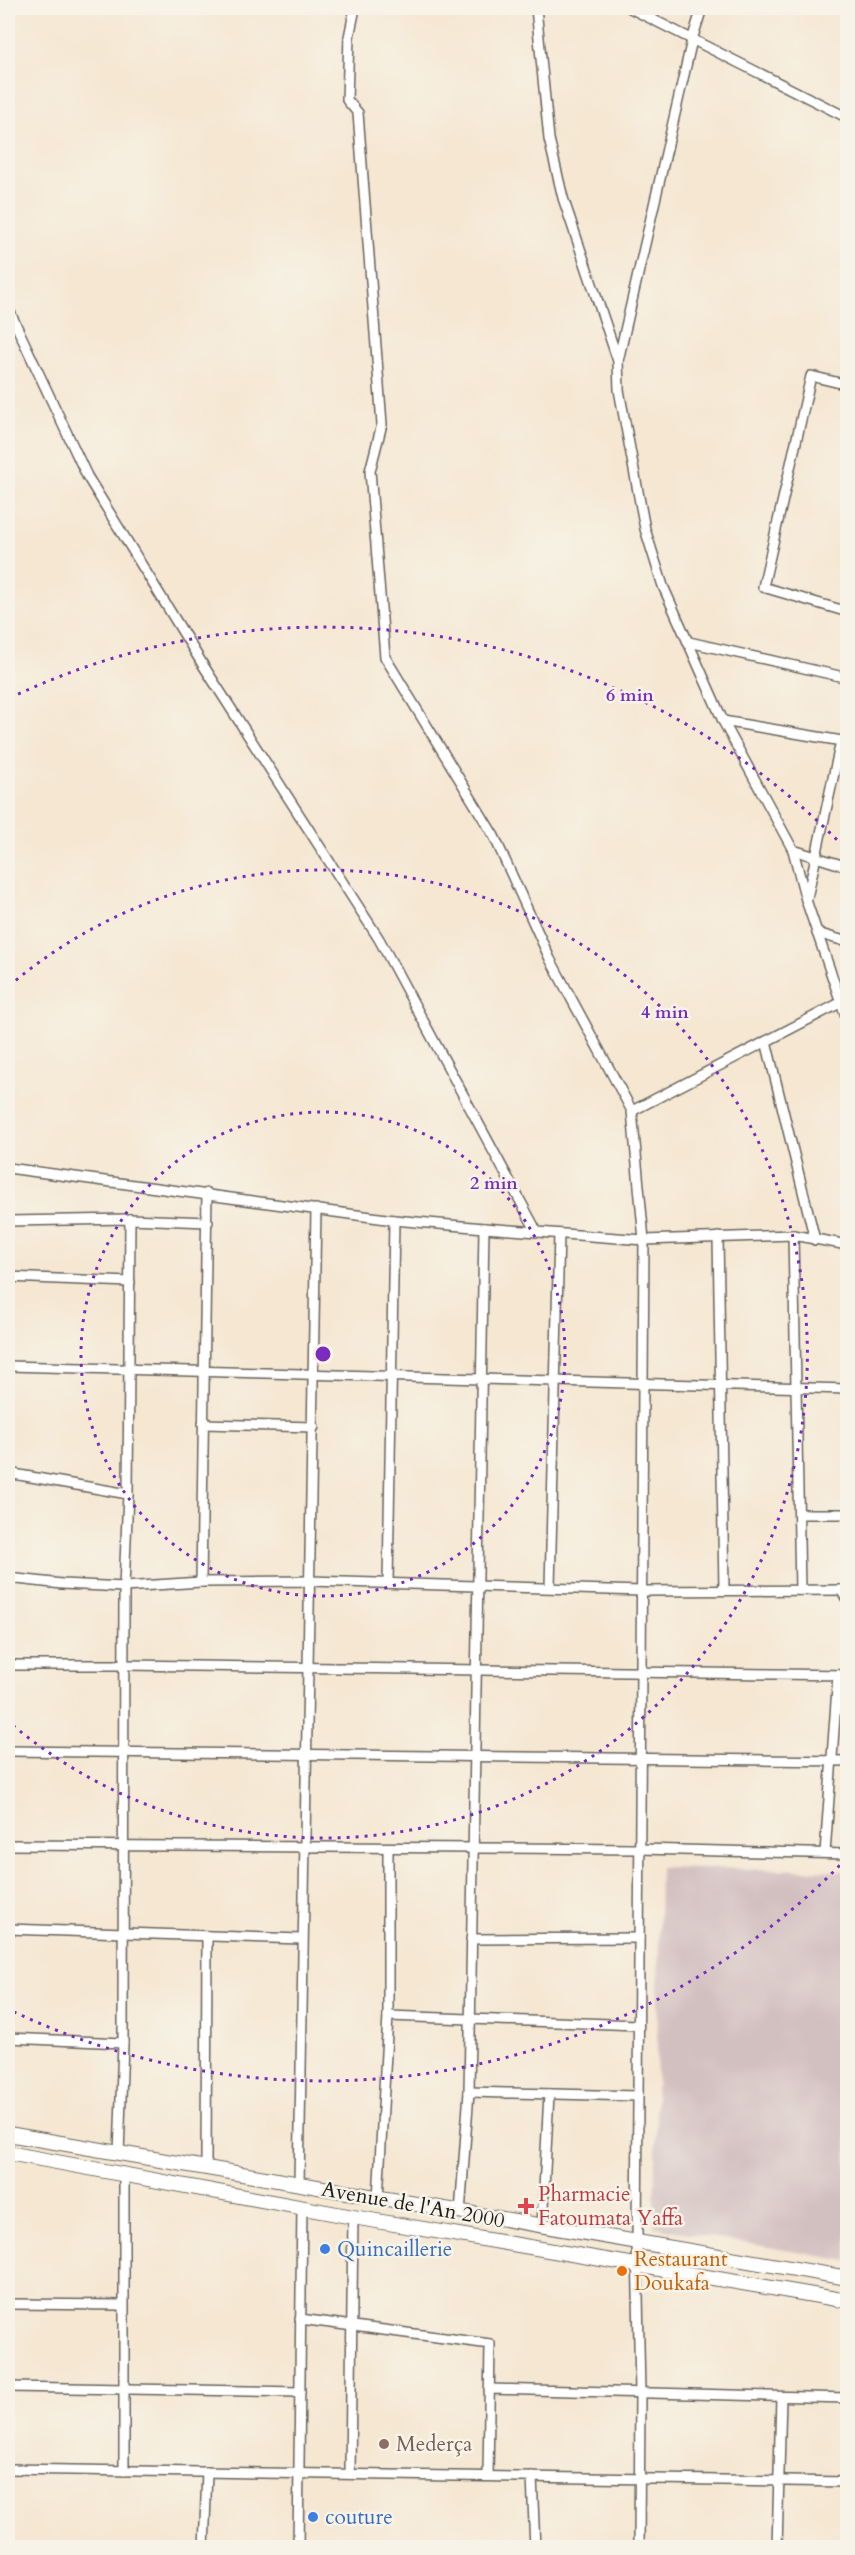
<svg xmlns="http://www.w3.org/2000/svg" width="855" height="2555" font-family="Cardo,serif">
<style>
.industrial{fill:#d2bfc0}
.lines{fill:none;stroke-linecap:round;stroke-linejoin:round}
.minor-casing{stroke:#68635c;stroke-width:12}
.primary-casing{stroke:#68635c;stroke-width:16}
.minor{stroke:#fff;stroke-width:9}
.primary{stroke:#fff;stroke-width:14}
.ring{fill:none;stroke:#7b2cbf;stroke-width:3;stroke-dasharray:3 6}
.health-dot{fill:#e0444e;stroke:#f7f3e8;stroke-width:2}
.shop-dot{fill:#3f7fe0;stroke:#f7f3e8;stroke-width:2}
.food-dot{fill:#e8710a;stroke:#f7f3e8;stroke-width:2}
.education-dot{fill:#8d6e63;stroke:#f7f3e8;stroke-width:2}
.labels{text-anchor:middle;dominant-baseline:central;stroke-width:5;stroke-linejoin:round;paint-order:stroke}
.health-label{font-size:21px;fill:#be3a42;stroke:#f7f3e8;text-anchor:start}
.street-label{font-size:21px;fill:#1c1c1c;stroke:#f7f3e8}
.shop-label{font-size:21px;fill:#366cbe;stroke:#f7f3e8;text-anchor:start}
.food-label{font-size:21px;fill:#c56008;stroke:#f7f3e8;text-anchor:start}
.education-label{font-size:21px;fill:#785e54;stroke:#f7f3e8;text-anchor:start}
.centre{fill:#7b2cbf;stroke:#f7f3e8;stroke-width:3}
.ring-label{font-size:18px;text-anchor:middle;font-weight:bold;fill:#7b2cbf;stroke:#f7f3e8;stroke-width:5;stroke-linejoin:round;paint-order:stroke}
</style>
<rect width="100%" height="100%" fill="#f7f3e8"/>
<filter id="ink" filterUnits="userSpaceOnUse"><feTurbulence type="fractalNoise" baseFrequency=".0167" numOctaves="2"/><feDisplacementMap in="SourceGraphic" scale="12" xChannelSelector="R" yChannelSelector="G"/><feConvolveMatrix kernelMatrix="1 2 1 2 8 2 1 2 1" color-interpolation-filters="sRGB"/></filter>
<filter id="wash" filterUnits="userSpaceOnUse"><feTurbulence type="fractalNoise" baseFrequency=".008" numOctaves="4" result="noise"/><feDisplacementMap in="SourceGraphic" scale="24" xChannelSelector="R" yChannelSelector="G"/><feGaussianBlur stdDeviation="1.35" result="paint"/><feColorMatrix in="noise" values="0 0 0 0 0 0 0 0 0 0 0 0 0 0 0 0 0 1.4 0 .05"/><feComposite in="paint" operator="in"/></filter>
<g filter="url(#wash)">
<rect width="100%" height="100%" fill="#f5e7d2"/>
<!-- industrial -->
<polygon class="industrial" points="660,1867 847,1871 847,2261 654,2227"/>
</g>
<g filter="url(#ink)">
<g class="lines">
<defs>
<g id="minor">
<polyline points="355,8 349,37 347,100 358,113 382,424 370,471 385,657 494,836 550,959 632,1111 644,1240 637,2243 640,2393 639,2548"/>
<polyline points="536,8 549,139 563,198 618,361 619,390 645,529 663,586 723,721 793,850 806,900 848,1023"/>
<polyline points="630,8 848,118"/>
<polyline points="8,308 87,476 203,665 379,939 537,1232"/>
<polyline points="618,361 692,40 702,8"/>
<polyline points="848,385 811,376 763,587 848,612"/>
<polyline points="689,642 848,678"/>
<polyline points="723,721 848,742"/>
<polyline points="793,850 848,867"/>
<polyline points="807,898 841,741"/>
<polyline points="817,933 848,942"/>
<polyline points="766,1041 815,1240"/>
<polyline points="632,1111 840,1003"/>
<polyline points="8,1168 394,1220 484,1228 644,1240 793,1235 848,1245"/>
<polyline points="8,1221 130,1219 208,1222"/>
<polyline points="793,1235 800,1590"/>
<polyline points="718,1237 724,1590"/>
<polyline points="8,1277 130,1282"/>
<polyline points="8,1366 848,1389"/>
<polyline points="203,1424 314,1427"/>
<polyline points="8,1473 128,1494"/>
<polyline points="799,1514 848,1514"/>
<polyline points="8,1578 62,1584 124,1587 201,1582 310,1581 642,1591 848,1590"/>
<polyline points="201,1582 207,1193"/>
<polyline points="388,1583 394,1220"/>
<polyline points="550,1587 559,1234"/>
<polyline points="841,1590 848,1601"/>
<polyline points="8,1665 125,1665 848,1675"/>
<polyline points="8,1751 848,1761"/>
<polyline points="8,1845 640,1849 848,1854"/>
<polyline points="825,1853 838,1675"/>
<polyline points="8,1929 302,1939"/>
<polyline points="471,1939 639,1938"/>
<polyline points="388,2016 638,2025"/>
<polyline points="8,2038 123,2043"/>
<polyline points="469,2092 638,2096"/>
<polyline points="119,2154 123,2043 124,1587 128,1494 130,1219"/>
<polyline points="206,2168 207,1936"/>
<polyline points="299,2184 316,1209"/>
<polyline points="378,2199 388,2016 388,1848"/>
<polyline points="460,2213 469,2092 484,1228"/>
<polyline points="542,2227 549,2094"/>
<polyline points="8,2304 123,2305"/>
<polyline points="300,2319 490,2344 488,2476"/>
<polyline points="8,2387 300,2392"/>
<polyline points="489,2389 848,2398"/>
<polyline points="8,2469 848,2482"/>
<polyline points="124,2471 124,2175"/>
<polyline points="350,2474 353,2217"/>
<polyline points="532,2477 535,2548"/>
<polyline points="204,2548 207,2472"/>
<polyline points="298,2548 302,2207"/>
<polyline points="777,2548 781,2397"/>
</g>
<g id="primary">
<polyline points="8,2134 848,2278"/>
<polyline points="8,2153 353,2217 848,2301"/>
</g>
</defs>
<!-- minor casing -->
<use href="#minor" class="minor-casing"/>
<!-- primary casing -->
<use href="#primary" class="primary-casing"/>
<!-- minor -->
<use href="#minor" class="minor"/>
<!-- primary -->
<use href="#primary" class="primary"/>
</g>
</g>
<!-- distance rings -->
<g class="ring">
<circle cx="323" cy="1354" r="242"/>
<path d="M9 986A484 484 0 1 1 9 1722"/>
<path d="M846 1859A727 727 0 0 1 10 2010M10 698A727 727 0 0 1 846 849"/>
</g>
<!-- markers -->
<path class="health-dot" d="M523 2197h6v6h6v6h-6v6h-6v-6h-6v-6h6z"/>
<g class="shop-dot">
<circle cx="325" cy="2249" r="6"/>
<circle cx="313" cy="2517" r="6"/>
</g>
<circle class="food-dot" cx="622" cy="2271" r="6"/>
<circle class="education-dot" cx="384" cy="2444" r="6"/>
<g class="labels">
<!-- health labels -->
<g class="health-label">
<text x="538" y="2194">Pharmacie<tspan x="538" dy="24">Fatoumata Yaffa</tspan></text>
</g>
<!-- street labels -->
<g class="street-label">
<text transform="translate(413 2205) rotate(10)">Avenue de l'An 2000</text>
</g>
<!-- shop labels -->
<g class="shop-label">
<text x="337" y="2249">Quincaillerie</text>
<text x="325" y="2517">couture</text>
</g>
<!-- food labels -->
<g class="food-label">
<text x="634" y="2259">Restaurant<tspan x="634" dy="24">Doukafa</tspan></text>
</g>
<!-- education labels -->
<g class="education-label">
<text x="396" y="2444">Mederça</text>
</g>
</g>
<circle cx="323" cy="1354" r="9" class="centre"/>
<g class="ring-label">
<text x="630" y="701">6 min</text>
<text x="665" y="1018">4 min</text>
<text x="494" y="1189">2 min</text>
</g>
<!-- margin -->
<rect width="855" height="2555" fill="none" stroke="#f7f3e8" stroke-width="30"/>
</svg>
